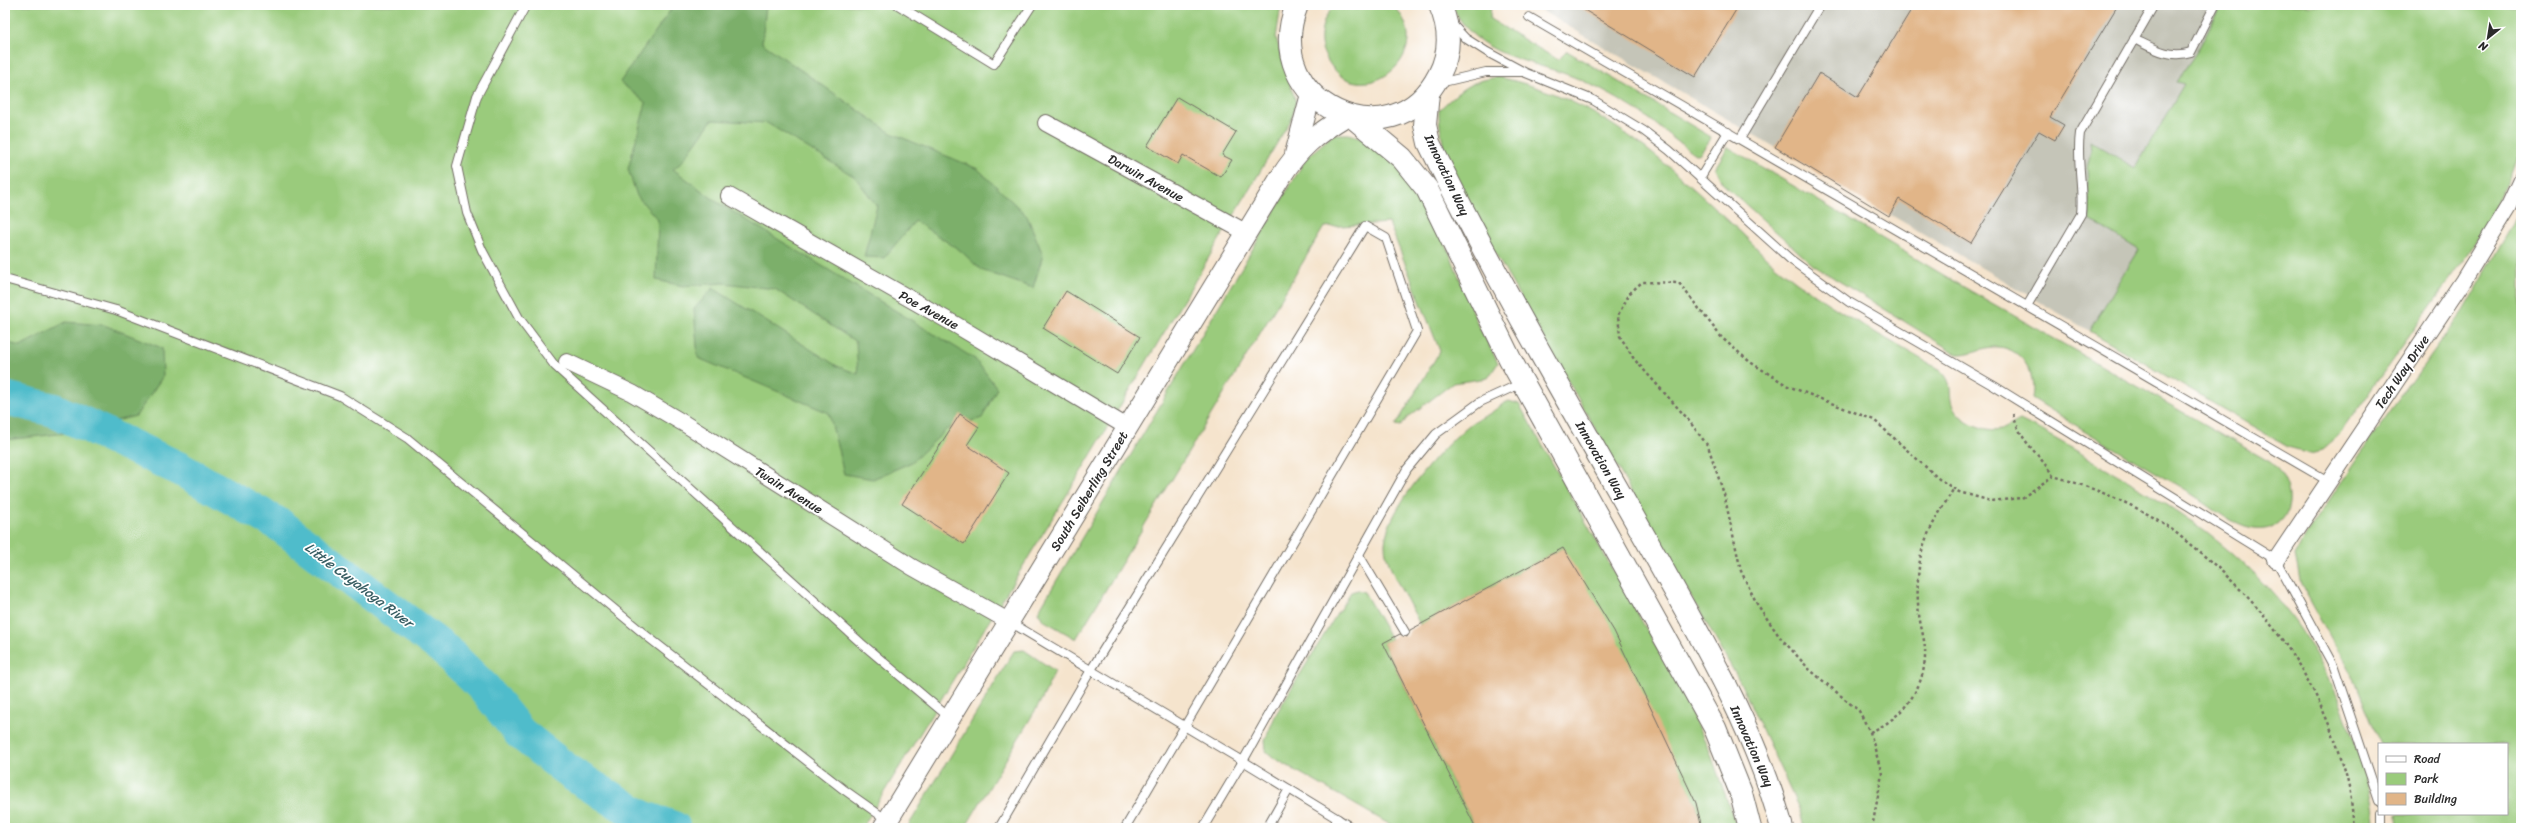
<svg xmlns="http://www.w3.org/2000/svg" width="2526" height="833" font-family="Sriracha,sans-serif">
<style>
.industrial{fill:#c5c5b8}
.green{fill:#9acb7b;stroke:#627b53}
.forest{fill:#7baf6b;stroke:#536d4b}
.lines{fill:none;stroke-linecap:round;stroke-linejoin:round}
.river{stroke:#50bccb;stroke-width:34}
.building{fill:#e1b588}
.service-casing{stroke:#726c64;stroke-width:10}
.minor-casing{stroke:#726c64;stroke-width:18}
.tertiary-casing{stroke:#726c64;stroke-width:22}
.secondary-casing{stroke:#726c64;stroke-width:24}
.path{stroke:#726c64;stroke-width:2.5;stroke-dasharray:3 3;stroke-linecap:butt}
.service{stroke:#fff;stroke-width:8}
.minor{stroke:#fff;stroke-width:16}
.tertiary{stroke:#fff;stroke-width:20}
.secondary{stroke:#fff;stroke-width:22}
.labels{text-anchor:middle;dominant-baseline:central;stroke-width:3.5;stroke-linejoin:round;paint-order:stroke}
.street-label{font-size:13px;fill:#2b2b2b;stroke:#fff}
.water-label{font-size:14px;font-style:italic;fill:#385e63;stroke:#fff}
</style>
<rect width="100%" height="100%" fill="#fff"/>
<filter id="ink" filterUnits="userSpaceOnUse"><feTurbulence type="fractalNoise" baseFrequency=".025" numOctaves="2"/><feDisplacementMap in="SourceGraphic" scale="8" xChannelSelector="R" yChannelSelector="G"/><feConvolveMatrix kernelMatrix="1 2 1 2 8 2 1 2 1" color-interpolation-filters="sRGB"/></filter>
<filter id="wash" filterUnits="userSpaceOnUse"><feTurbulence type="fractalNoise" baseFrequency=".012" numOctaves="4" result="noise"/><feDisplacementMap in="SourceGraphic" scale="16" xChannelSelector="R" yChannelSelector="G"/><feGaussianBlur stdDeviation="0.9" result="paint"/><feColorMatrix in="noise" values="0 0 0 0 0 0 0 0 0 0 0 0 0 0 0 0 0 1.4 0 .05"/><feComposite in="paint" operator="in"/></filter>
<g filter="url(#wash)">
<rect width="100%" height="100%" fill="#f5e4cd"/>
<!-- industrial -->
<polygon class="industrial" points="1532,5 2521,5 2521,149 2512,174 2473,247 2338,436 2322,450 2310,453 2288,447"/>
<!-- green -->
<g class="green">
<polygon points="5,5 1281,5 1276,38 1296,102 1292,118 1079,475 862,828 5,828"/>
<path d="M1336 5H1392C1440 48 1369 112 1332 67 1327 60 1322 52 1321 43 1320 29 1324 14 1336 5Z"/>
<path d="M1452 5H1491L1490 19 1558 60 1567 51 1711 137 1710 140 1699 155 1695 154C1680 144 1666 133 1652 121 1637 109 1599 88 1581 80 1552 67 1512 61 1487 45 1472 36 1459 22 1452 5Z"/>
<polygon points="2221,5 2521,5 2521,149 2512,174 2473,247 2338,436 2322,450 2310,453 2288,447 2089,331 2139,250 2090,220 2087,167 2091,151 2090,141 2135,168 2184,84 2176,82 2198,50"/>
<path d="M1498 77C1597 97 1662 159 1733 225 1748 238 1761 254 1777 267 1827 307 1884 337 1940 370 1955 384 1947 391 1953 406 1959 421 1986 433 2001 429 2007 428 2014 423 2020 420 2047 433 2073 449 2099 464 2218 531 2303 595 2350 729 2363 763 2371 791 2375 828H1804L1800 811 1740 682 1463 197 1443 151C1444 137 1438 126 1439 110 1462 89 1467 82 1498 77Z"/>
<polygon points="1334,134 1349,134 1367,139 1418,184 1450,254 1476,320 1498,363 1488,378 1453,383 1407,418 1401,426 1396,425 1440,351 1389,223 1324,227 1076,639 1043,620 1038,612 1307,157"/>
<path d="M1728 147 1962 286 2270 462C2304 489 2291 541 2245 527 2225 520 2211 506 2193 495 2140 463 2085 432 2032 398 2037 373 2021 345 1993 347 1980 348 1969 355 1957 354L1813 265 1722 183 1715 168Z"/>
<polygon points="2521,206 2521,828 2398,828 2397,814 2507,814 2507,744 2380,744 2357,685 2301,584 2295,555 2309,530 2378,428 2463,311 2512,226"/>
<path d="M1509 401 1519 404 1670 671 1709 749 1737 828H1702L1696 803 1563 548 1420 625C1410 602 1385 568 1385 544 1386 510 1442 447 1468 426 1474 420 1482 418 1489 414 1497 409 1501 404 1509 401Z"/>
<polygon points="1358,590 1364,592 1391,639 1383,643 1476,828 1396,828 1274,758 1266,751 1265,740 1276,714 1338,612 1351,592"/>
<polygon points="1024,650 1055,671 1042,699 965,828 907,828 1014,651"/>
</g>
<!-- forest -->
<g class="forest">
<polygon points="674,5 766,5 762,43 891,133 978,169 1027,216 1043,255 1033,288 981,270 961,251 915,221 884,258 864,257 877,206 855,177 767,123 712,120 681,163 673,169 717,202 975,359 997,388 982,418 947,429 912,462 873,479 844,474 829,413 698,358 694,309 713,288 837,366 858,374 856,342 775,289 724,283 683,286 656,280 658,220 637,196 628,169 646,103 620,82"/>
<polygon points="66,322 104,325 162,348 163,376 136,416 67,433 5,440 5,342 20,346"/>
</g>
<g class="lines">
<!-- river -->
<polyline class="river" points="5,398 54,410 180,469 280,525 446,651 485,689 520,733 572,774 642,817 674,828"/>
</g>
<g id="blocks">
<!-- building -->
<g class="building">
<polygon points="1576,5 1739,5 1695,77"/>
<polygon points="1914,5 2118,5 2050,117 2064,125 2055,140 2039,131 1971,243 1899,199 1889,216 1775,147 1819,73 1858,97"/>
<polygon points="1177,97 1236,132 1222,155 1232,160 1221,177 1183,155 1178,164 1147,146"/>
<polygon points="1066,291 1140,337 1117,374 1043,328"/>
<polygon points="960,414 979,427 967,445 1009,473 964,544 902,504"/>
<polygon points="1563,548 1614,631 1696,803 1702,828 1476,828 1383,643 1400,634 1407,637 1410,630"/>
</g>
</g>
</g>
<g filter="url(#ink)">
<use href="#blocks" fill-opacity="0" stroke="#726c64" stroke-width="1"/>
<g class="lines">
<defs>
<g id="service">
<polyline points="526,5 477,96 457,166 467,213 482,250 519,318 555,366 861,643 950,718"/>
<polyline points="898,5 994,64 1032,5"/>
<polyline points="1529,17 2328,481"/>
<polyline points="1451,23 1465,38 1487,52 1526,73 1593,100 1644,131 1669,150 1790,259 1849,302 1994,386 2276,560 2334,667 2379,801"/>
<path d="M2134 39C2153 48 2169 59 2191 52L2215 5"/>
<polyline points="1439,83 1486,72 1522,72"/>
<polyline points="1740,139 1820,5"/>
<polyline points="1700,178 1728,132"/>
<polyline points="5,279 116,310 340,396 407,438 648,637 843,789 887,820"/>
<path d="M2027 306 2081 214C2084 187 2076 160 2080 133L2154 5"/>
<polyline points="1359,555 1405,632"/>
<polyline points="1010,622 1243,761 1407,469 1436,434 1480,402 1522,383"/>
<polyline points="2382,814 2382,828"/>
<polyline points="1338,819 1352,828"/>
<polyline points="999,828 1091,670 1365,226 1386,238 1417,331 1125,828"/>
<polyline points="1203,828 1243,761 1338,819 1332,828"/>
<polyline points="1267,828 1289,789"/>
</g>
<g id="minor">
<polyline points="1046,123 1247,233"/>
<polyline points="729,196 956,325 1127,427"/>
<polyline points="567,362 632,393 685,424 912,567 1010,622"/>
<polyline points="2276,560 2463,281 2509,206 2521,180"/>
</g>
<g id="tertiary">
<polyline points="1295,154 1311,94"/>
<path d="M883 828 1280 178C1299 148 1316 134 1346 116"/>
</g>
<g id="secondary">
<path d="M1297 5C1258 103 1393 166 1439 75 1451 52 1450 28 1440 5"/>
<path d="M1428 93 1425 125 1429 143C1496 279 1572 409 1647 541 1698 633 1755 726 1782 828"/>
<polyline points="1354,118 1402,158 1427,189 1510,359 1715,728 1741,793 1750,828"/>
</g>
</defs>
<!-- service casing -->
<use href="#service" class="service-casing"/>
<!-- minor casing -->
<use href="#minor" class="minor-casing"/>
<!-- tertiary casing -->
<use href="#tertiary" class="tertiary-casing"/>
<!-- secondary casing -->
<use href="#secondary" class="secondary-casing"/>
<!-- path -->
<g class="path">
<path d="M2013 414C2021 444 2038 451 2053 476"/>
<path d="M1870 732C1900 720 1924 690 1925 657 1926 643 1921 629 1919 615 1917 596 1917 579 1920 560 1924 534 1941 511 1954 488"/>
<path d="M1872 828 1882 774 1870 732 1859 711 1809 669 1779 636 1757 604 1741 571 1724 494 1708 446 1686 417 1634 359 1620 336 1618 315 1630 293 1642 282 1679 283 1722 338 1750 362 1788 386 1874 420 1939 479 1959 492 1991 501 2022 498 2053 476C2089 486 2126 501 2158 520 2170 527 2181 537 2192 546 2267 605 2320 681 2346 774 2351 791 2352 811 2354 828"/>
</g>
<!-- service -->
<use href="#service" class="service"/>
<!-- minor -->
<use href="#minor" class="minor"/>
<!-- tertiary -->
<use href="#tertiary" class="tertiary"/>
<!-- secondary -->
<use href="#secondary" class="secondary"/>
</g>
</g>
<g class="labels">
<!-- street labels -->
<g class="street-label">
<text transform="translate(1447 175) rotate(65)">Innovation Way</text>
<text transform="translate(1146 178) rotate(29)">Darwin Avenue</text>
<text transform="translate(929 310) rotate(29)">Poe Avenue</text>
<text transform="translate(2402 372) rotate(-56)">Tech Way Drive</text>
<text transform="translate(1601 460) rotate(60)">Innovation Way</text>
<text transform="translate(789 490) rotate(32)">Twain Avenue</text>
<text transform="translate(1089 491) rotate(-59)">South Seiberling Street</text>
<text transform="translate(1752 746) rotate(66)">Innovation Way</text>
</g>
<!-- water labels -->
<g class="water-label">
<text transform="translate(359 585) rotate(37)">Little Cuyahoga River</text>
</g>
</g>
<!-- margin -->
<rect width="2526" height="833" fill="none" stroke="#fff" stroke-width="20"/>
<!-- legend -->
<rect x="2378" y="743" width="130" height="72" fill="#ffffff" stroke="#aaaaaa"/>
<rect x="2386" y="756" width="20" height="6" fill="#ffffff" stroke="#aaaaaa"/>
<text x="2414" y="763" font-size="12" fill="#2b2b2b">Road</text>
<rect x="2386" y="773" width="20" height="12" fill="#9acb7b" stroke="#aaaaaa"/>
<text x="2414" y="783" font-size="12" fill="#2b2b2b">Park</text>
<rect x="2386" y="793" width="20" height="12" fill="#e1b588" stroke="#aaaaaa"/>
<text x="2414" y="803" font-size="12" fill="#2b2b2b">Building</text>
<!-- north arrow -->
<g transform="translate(2488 38) rotate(210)" stroke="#ffffff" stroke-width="3" paint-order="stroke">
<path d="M0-3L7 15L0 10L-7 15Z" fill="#2b2b2b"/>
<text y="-6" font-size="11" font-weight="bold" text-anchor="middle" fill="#2b2b2b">N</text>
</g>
</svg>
